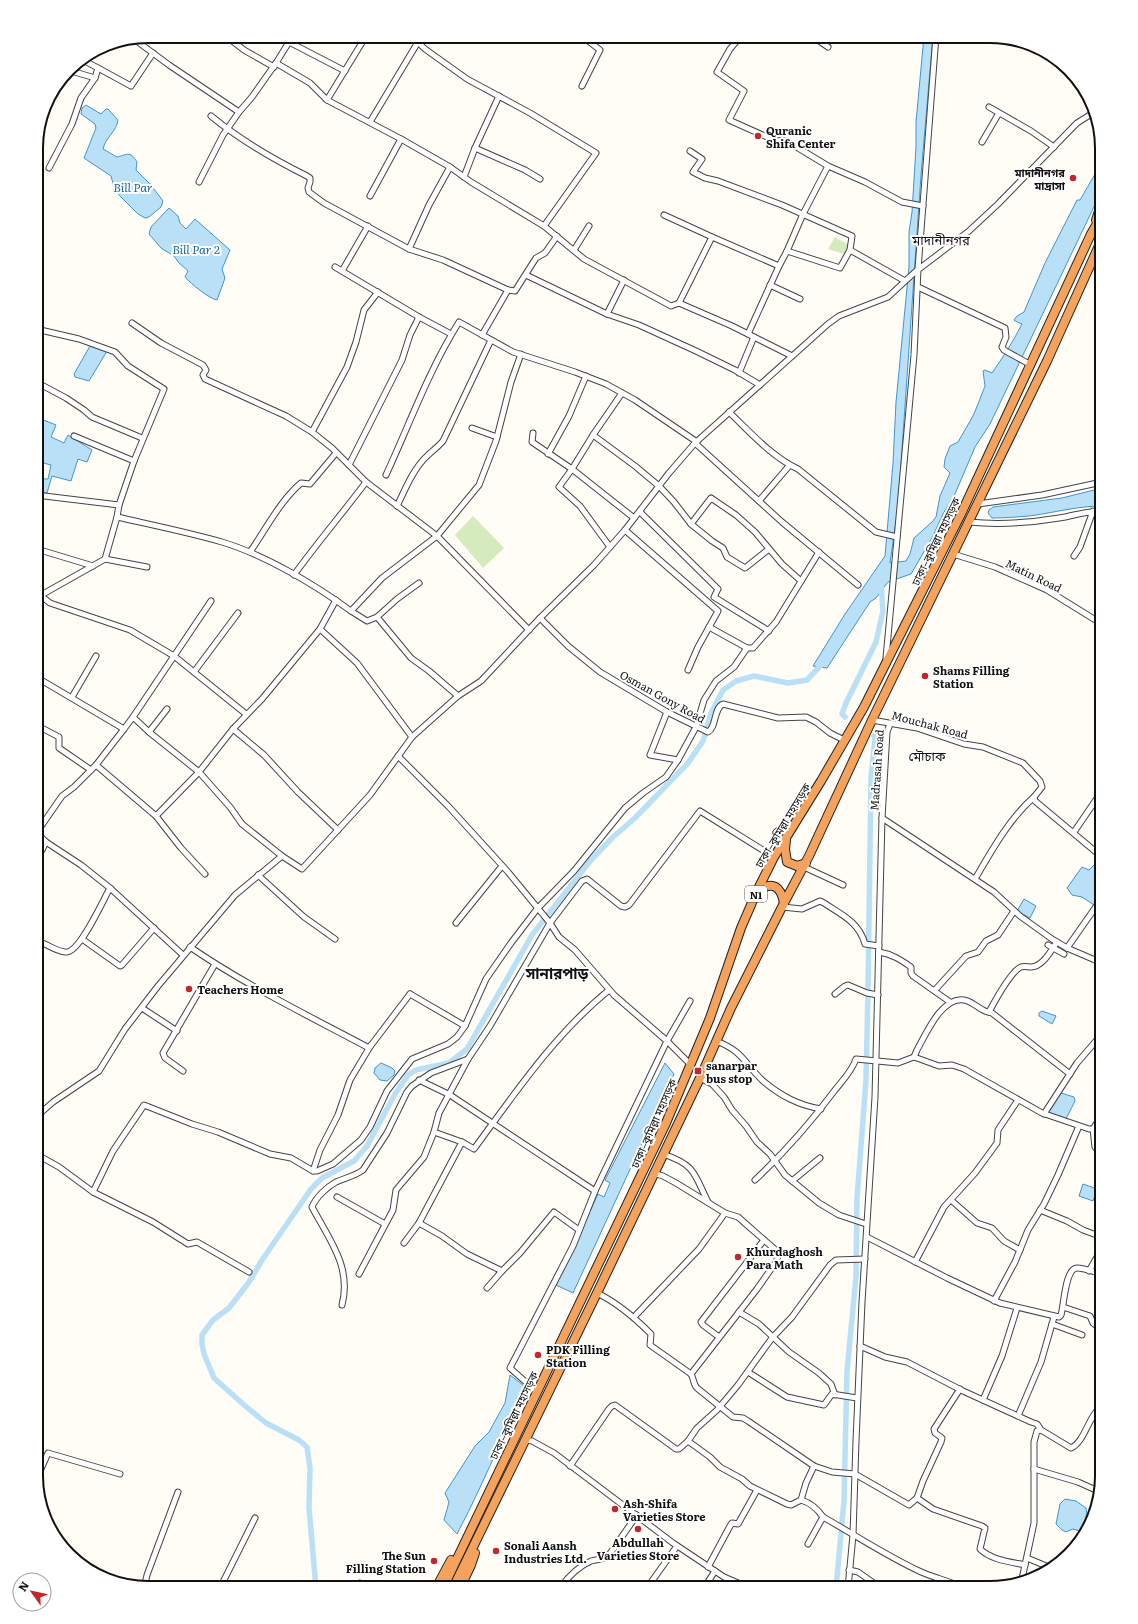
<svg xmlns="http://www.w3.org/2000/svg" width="1138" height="1624" font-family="Literata,'Noto Sans Bengali',serif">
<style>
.green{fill:#d5ebbd}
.water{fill:#b9e0f7;stroke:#3f96cf}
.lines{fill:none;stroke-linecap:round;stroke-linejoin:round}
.canal{stroke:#b9e0f7;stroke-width:5.5}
.minor-casing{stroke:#444;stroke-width:7}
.highway-casing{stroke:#222;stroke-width:10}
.minor{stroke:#fff;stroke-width:5}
.highway{stroke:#f5a25d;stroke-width:8}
.poi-dot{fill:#c4262e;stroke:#fff;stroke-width:1.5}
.labels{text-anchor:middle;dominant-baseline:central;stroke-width:4;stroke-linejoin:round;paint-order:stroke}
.shield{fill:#fff;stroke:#585858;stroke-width:1}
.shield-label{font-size:10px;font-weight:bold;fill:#111}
.poi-label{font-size:11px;font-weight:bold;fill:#111;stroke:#fff;text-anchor:start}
.street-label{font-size:11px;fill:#111;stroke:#fff}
.water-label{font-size:12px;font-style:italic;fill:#1768a6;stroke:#fff}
.quarter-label{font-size:13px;fill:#111;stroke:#fff}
.district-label{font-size:15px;font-weight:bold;fill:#111;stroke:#fff}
.rim{fill:none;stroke:#111;stroke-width:2}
</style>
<rect width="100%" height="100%" fill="#fffdf5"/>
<!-- green -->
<g class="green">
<polygon points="835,237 849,245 844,254 828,249"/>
<polygon points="473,516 504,548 483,568 455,535"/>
</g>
<!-- water -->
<g class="water">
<path d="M924 36H933L921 175 898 507 890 563 906 561 910 554 914 538 932 522 936 517 940 496 950 473 944 467 945 459 950 446 958 442 973 416 978 404 985 386 983 371 985 370 992 373C1003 357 1013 342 1022 324L1015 321 1014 320 1017 316 1024 312 1045 263 1077 200H1080L1102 162V190L990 424 975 447 955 494 943 514 932 538 911 574 888 582 876 598 870 602 827 668 813 666 845 614 885 556 893 463 896 402 909 267V232L912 212 916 147V122Z"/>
<path d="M86 105 101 114 106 109H108L118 120C117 131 105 138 103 149L117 157C126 155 130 150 137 162L136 170 151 185 163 201 161 207 149 217 145 218 138 214 115 191 111 176 84 158 96 128 95 124 81 114 82 108Z"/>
<path d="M169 208 178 216 180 223 186 229 195 219 230 250 222 269 225 278 217 300C210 299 191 284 185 277L188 271 179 263 174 256 161 248 149 234 151 227Z"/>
<polygon points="90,346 107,351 89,381 75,377 74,374"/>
<polygon points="36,417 56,425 51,437 64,443 68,435 92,450 87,462 78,459 71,481 52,476 47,493 39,492 42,479 48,479 51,465 36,461"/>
<path d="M1102 488V506C1077 506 1053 513 1029 516 1017 517 1004 518 992 518L988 513 989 510 993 507 1062 498Z"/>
<polygon points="1100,859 1102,861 1102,896 1094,905 1082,897 1072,895 1067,888 1082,867 1089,870"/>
<polygon points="1024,899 1036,906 1030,918 1017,911"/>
<polygon points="1042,1011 1056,1016 1052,1024 1039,1016 1039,1013"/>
<polygon points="381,1063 392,1068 395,1071 394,1075 387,1081 380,1080 374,1073 375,1068"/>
<polygon points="665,1063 674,1074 573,1293 556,1285 598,1194 604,1197 610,1183 605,1180"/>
<polygon points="1061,1093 1074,1097 1075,1101 1067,1117 1065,1119 1051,1115 1048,1112 1058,1096"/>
<polygon points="1083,1184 1097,1189 1093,1201 1079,1196"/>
<path d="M510 1375 528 1389C520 1408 509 1426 500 1444 486 1474 473 1504 457 1534L444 1520 449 1502 445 1493 475 1446 489 1432 505 1403Z"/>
<path d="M1065 1499 1076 1501 1086 1508C1088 1514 1084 1519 1087 1525L1085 1529 1080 1531 1073 1529 1066 1532 1062 1530 1056 1524 1060 1504Z"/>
</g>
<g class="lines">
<!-- canal -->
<g class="canal">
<polyline points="845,717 842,714 846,703 876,642 883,611 881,584"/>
<polyline points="316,1588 309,1508 310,1468 307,1447 299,1440 266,1423 243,1404 214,1378 204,1354 202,1344 202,1335 213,1320 229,1308 249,1282 262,1260 311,1189 322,1178 354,1161 367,1146 395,1094 408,1075 416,1070 449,1063 467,1049 532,935 591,860 613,837 635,818 688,763 703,741 711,713 723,690 736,681 754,676 788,683 807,680 823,663"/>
<polyline points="836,1588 844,1501 847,1371 856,1277 857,1198 866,1080 868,990 871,777 875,739 874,736"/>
</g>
<defs>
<g id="minor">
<polyline points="226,36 244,50 274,67"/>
<polyline points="411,36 425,49 467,79 530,113 596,153 544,226"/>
<polyline points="582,36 600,50 582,86"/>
<polyline points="741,36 730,49 717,72 744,91 729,120 776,141 785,140 828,166 865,182 902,202 923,206"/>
<polyline points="812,36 828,47"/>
<polyline points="134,39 169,65 239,112"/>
<polyline points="83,60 98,68"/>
<polyline points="276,63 310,83 327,100 401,139 450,167 471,182 544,226 584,259 671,306 679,303 732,326 792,356"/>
<polyline points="68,70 95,78"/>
<polyline points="327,100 366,36"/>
<polyline points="989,107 1031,131 1054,147"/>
<path d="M211 116C240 140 273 159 307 176L310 178V182L308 188 309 192 324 203 409 249 443 260 508 290"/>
<polyline points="370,122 418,42"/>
<polyline points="982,142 999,113"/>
<polyline points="475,148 525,170 540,179"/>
<polyline points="690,151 702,159 693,172 705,178 718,181 782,205 852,236 850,250 905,281"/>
<polyline points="49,168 72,124 81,98 95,78 98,68 131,86 153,53"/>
<polyline points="464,177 475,148 499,96"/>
<polyline points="199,182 223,135 239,112 252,97 276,63 289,42 345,71"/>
<polyline points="370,196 401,139"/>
<polyline points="664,215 712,237"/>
<polyline points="409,249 429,205 450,167"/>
<polyline points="574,250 589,226"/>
<polyline points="787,251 840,268 850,250"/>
<polyline points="335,267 419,317 451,334"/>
<polyline points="342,271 368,226"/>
<polyline points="526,275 607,314 639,325 696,351 735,370 760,385"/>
<polyline points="770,285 800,299"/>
<polyline points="918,287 1005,328 1006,337 1002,347 1004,350 1031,365"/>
<polyline points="679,303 712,237 779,266"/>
<polyline points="607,314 624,280"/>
<polyline points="132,323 161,343 203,365 206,370 203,375 205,379 286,416 312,432 332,448 366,482 437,536 529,630"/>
<polyline points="36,329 79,339 115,352 128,366 164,389 134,461"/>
<polyline points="748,334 779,266 787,251 803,214 828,166"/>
<polyline points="482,335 508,290 515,291 536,258 545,253 557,236"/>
<polyline points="739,373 754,337"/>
<polyline points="36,382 66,398 84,410 92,417 142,438"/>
<path d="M729 412C750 432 772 457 798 469L876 532 897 537"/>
<polyline points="472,428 497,437"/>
<polyline points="312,432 347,367 356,342 364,310 378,292"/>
<polyline points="533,433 532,442 572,469 634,518"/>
<polyline points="593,435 635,466 659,486 674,502 691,524 712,541 723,548 727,557 745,568 769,549"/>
<path d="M74 436 134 461 119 505 117 517C152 525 187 532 222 542 265 555 314 584 351 611L382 578 437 536 479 485 496 441 511 382 521 354"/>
<polyline points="695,443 782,522 858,585"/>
<polyline points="548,454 569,416 586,376"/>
<polyline points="349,465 402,360 410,335 419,317"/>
<path d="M386 475C410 423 429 370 459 322L513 352 575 372 606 384 635 400 697 442"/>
<polyline points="36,495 119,505"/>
<polyline points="759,501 789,466"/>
<polyline points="978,504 1042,495 1102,482"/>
<path d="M397 506C405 490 413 469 427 456 432 451 438 447 443 441L491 340"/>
<polyline points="640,512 718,589 714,597 769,631"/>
<path d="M969 522C999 525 1029 523 1059 518 1074 516 1087 510 1102 512"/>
<polyline points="691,524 711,498 736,515 755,532 782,564 801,581"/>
<polyline points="625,530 718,611 698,647 688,670"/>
<polyline points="610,547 580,506 559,487 572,469 593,435 622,393"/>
<polyline points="40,550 93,566"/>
<path d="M250 552C266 529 280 501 301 483L310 484 336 453"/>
<polyline points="953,554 995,567 1047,590 1102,624"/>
<polyline points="1074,556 1080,547 1093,511"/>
<polyline points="105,559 147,567"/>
<path d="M294 575C317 543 342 514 366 482"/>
<polyline points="41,596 50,603 130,630 174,656 246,714"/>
<polyline points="36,598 105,559 117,517"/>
<polyline points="351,611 367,621 377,617 411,658 429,671 458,696"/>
<polyline points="377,617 397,599 419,583"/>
<path d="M540 618 568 646 600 672 667 712 708 732C717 727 713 709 723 704L778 718 806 717 816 722 830 733 844 740"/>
<polyline points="709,627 747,648 753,648 776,622 819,552"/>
<polyline points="320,629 357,663 412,737"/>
<polyline points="886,658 914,355 918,269 936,36"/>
<polyline points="194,672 238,613"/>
<polyline points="36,677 124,729 133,717 149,732 199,772 230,807 242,824 282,856 302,869 370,795 412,737 458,696 481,681 540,618 594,565 625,530 669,473 695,443 828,324 839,316 888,297 915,272 969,231 998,204 1077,123 1093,113"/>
<polyline points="72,697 96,656"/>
<polyline points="667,712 650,755 678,760"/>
<polyline points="133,717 211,601"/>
<polyline points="872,720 917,728 964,744 983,747 1023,763 1040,781 1042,787 1034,797 1035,801 1102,857"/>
<polyline points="36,725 59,737 59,748 91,770"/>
<polyline points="233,729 264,755 298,792 338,830"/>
<polyline points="149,732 167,709"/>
<polyline points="398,756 449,807 508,872 550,923 559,937 575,950 614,995 667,1041 691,1065"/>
<polyline points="96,765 156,816 199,772 233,729 262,699 320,629 336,600"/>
<polyline points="156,816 181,848 205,874"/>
<polyline points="882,818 994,892 1020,916 1052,939 1067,948 1102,963"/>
<polyline points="36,832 46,842 81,865 110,888 183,955"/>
<polyline points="37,832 62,796 74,787 96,765 124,729"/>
<polyline points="1074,832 1102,791"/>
<polyline points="36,862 46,842"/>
<polyline points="804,867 843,885"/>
<polyline points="258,875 304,917 335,939"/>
<path d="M975 879C992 850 1009 819 1034 797"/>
<path d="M782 907 802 909 820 901 824 903C842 915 859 922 865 944L879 946"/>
<polyline points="456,923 502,866"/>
<polyline points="82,939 120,966 122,965 154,928"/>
<path d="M36 940C45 943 55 951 65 952 79 955 103 900 110 888"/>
<polyline points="1048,945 1064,954"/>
<path d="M190 947C247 986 309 1016 369 1048L410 994"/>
<polyline points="1067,948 1102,898"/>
<path d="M879 952C892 954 901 960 911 967V973L913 976 950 1002"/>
<polyline points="935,990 966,956 978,952 986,941 998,935 1014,911"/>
<polyline points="410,994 465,1026"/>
<polyline points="835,994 845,986 848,985 867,993 878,995"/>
<polyline points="142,1008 177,1031"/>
<path d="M989 1012C996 999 1008 976 1019 968 1023 965 1027 967 1031 967 1043 967 1051 950 1057 942"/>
<path d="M716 1041C743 1051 744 1063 763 1081 781 1096 798 1105 821 1109"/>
<path d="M914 1057 917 1050C926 1034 942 996 964 1000 971 1001 977 1007 983 1010 986 1012 989 1012 992 1013L1070 1074"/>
<polyline points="183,1071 165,1058 163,1053 215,964"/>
<polyline points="700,1078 712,1084 724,1097 732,1110 746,1126 757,1142 770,1154 785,1175 819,1203 839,1215 866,1224"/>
<polyline points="419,1080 450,1095 595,1191"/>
<polyline points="1044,1114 1077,1063 1102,1034"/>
<polyline points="36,1117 53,1102 99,1071 125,1029 158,986 235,895 282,856"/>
<polyline points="1093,1129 1095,1147 1102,1155"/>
<polyline points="1094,1130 1102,1135"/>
<polyline points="434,1132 462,1142"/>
<polyline points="36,1154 59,1167 93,1192 153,1222 188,1244 197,1242 249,1272"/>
<path d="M663 1154C696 1165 694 1174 708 1202"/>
<polyline points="313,1171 320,1150 338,1115 350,1080 371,1045"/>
<polyline points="653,1173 663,1176 676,1183 725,1213 738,1217 779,1253 776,1262 757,1289 691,1374"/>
<path d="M755 1180C785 1152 811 1122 835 1090 843 1080 852 1071 856 1059L898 1063 914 1057 939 1066 952 1065 964 1069 1042 1113 1089 1129H1093L1102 1115"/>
<polyline points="792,1181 820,1158"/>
<polyline points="93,1192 113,1151 144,1105 192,1124 218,1132 270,1154 291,1158 313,1171 317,1171 333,1164 361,1140 370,1127 387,1091 412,1059 448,1044 457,1037 465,1026 486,979 511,943 537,909 574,871 625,808 643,793 666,777 678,760 696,727 704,700 716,681 734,667 747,648"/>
<polyline points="337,1197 385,1224"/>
<polyline points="951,1200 977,1223 992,1228 1004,1241 1020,1250"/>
<polyline points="1040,1210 1067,1221 1083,1230 1102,1237"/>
<polyline points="419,1223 442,1236 467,1254 502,1271 520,1253 554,1212 579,1230"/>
<path d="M867 1237 947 1278 1000 1303 1059 1317 1061 1315C1064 1306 1065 1268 1077 1268 1085 1268 1094 1272 1102 1274"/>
<path d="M404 1243 419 1223 462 1142 474 1149C515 1093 555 1034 609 990"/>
<polyline points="915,1262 944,1207 975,1173 997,1143 998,1130 1018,1100"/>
<polyline points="1089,1271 1101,1250 1102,1244"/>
<polyline points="359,1274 393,1210 396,1190 424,1157 434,1132 439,1113 468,1059"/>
<polyline points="487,1288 502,1271"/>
<path d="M597 1293C618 1303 635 1318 651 1334L650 1345 691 1374C694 1379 693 1384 697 1388L733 1417 743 1418 748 1421 814 1466 832 1472 855 1474 909 1505 917 1498 933 1509 982 1526 985 1528 980 1549C991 1560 1011 1562 1025 1565"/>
<polyline points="994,1301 1015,1262 1028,1230 1044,1204 1058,1175 1079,1126"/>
<path d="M342 1305C352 1267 329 1239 312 1207 316 1197 327 1187 336 1182 345 1178 355 1176 363 1170L387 1133 407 1092 412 1086 431 1073 468 1059 490 1026 550 923 582 881 587 879 621 906 625 907 629 905 700 811 774 857"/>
<polyline points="1063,1307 1090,1316 1093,1323 1102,1330"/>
<polyline points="739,1312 759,1324 789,1352 819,1373 831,1384 835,1395"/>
<polyline points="634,1317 699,1249 725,1213"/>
<polyline points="1052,1324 1082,1335"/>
<polyline points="719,1337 703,1325 701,1322 764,1240"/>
<path d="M860 1346 885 1357 907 1362 963 1391 1031 1422 1037 1424 1041 1430 1071 1448C1083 1443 1088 1421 1096 1412 1098 1409 1100 1408 1102 1404"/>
<polyline points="748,1372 787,1397 824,1405 832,1394 857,1398"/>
<polyline points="536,1391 510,1368 573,1246 595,1191 667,1041 690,1001"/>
<polyline points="983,1400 1002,1356 1017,1308"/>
<polyline points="1018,1416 1041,1362 1054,1317"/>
<polyline points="525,1440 532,1441 554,1453 673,1543 724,1577 750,1588"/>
<polyline points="688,1441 697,1428 717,1410 738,1385 772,1338 792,1317 830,1265 836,1260 865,1259"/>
<path d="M570 1466 609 1409 612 1406 615 1405 676 1449H679L688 1441 710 1457 720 1467 742 1479 750 1486 787 1504 791 1505 801 1500C811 1503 817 1508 823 1517 855 1535 885 1555 919 1571 934 1578 950 1581 964 1588"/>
<polyline points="1034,1469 1078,1482 1098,1491"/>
<polyline points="37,1478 48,1453 120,1474"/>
<polyline points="917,1498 923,1481 941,1442 942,1438 935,1433 934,1429 960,1389"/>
<polyline points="801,1500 806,1483 814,1466"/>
<polyline points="808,1544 823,1517"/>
<polyline points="1027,1558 1051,1568"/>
<polyline points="708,1567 730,1526 732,1523 738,1524 757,1490"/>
<polyline points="849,1570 858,1572 881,1588"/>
<polyline points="1022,1579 1034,1523 1034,1442 1037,1431 1041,1430"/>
<polyline points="360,1583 374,1588"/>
<polyline points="144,1588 147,1575 178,1492"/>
<polyline points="220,1588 255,1518"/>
<path d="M560 1588C568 1577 579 1566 591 1561 598 1559 603 1560 609 1555L637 1515"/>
<polyline points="647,1588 677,1546"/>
<polyline points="704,1588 715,1571"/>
<polyline points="848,1588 853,1535 856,1441 862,1302 875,1097 882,818 887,732 890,724"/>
</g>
<g id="highway">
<polyline points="1096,220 1102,202"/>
<polyline points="786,840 785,849 787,862 797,866 806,863"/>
<path d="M758 891C773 880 781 887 784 903"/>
<polyline points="436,1588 451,1560"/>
<polyline points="443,1588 666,1123 710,1018 741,928 757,891 774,857 821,781 864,707 885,665 961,514 1091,234 1102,215"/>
<polyline points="453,1588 597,1293 700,1078 731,1008 784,903 809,856 872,720 1047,361 1102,239"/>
<polyline points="460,1588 471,1565 475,1553"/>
</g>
</defs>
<!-- minor casing -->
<use href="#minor" class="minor-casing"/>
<!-- highway casing -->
<use href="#highway" class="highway-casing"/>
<!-- minor -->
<use href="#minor" class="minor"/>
<!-- highway -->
<use href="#highway" class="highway"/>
</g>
<!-- markers -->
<g class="poi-dot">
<circle cx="758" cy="136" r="4"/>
<circle cx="1073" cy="178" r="4"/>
<circle cx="925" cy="676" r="4"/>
<circle cx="189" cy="989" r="4"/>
<rect x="694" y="1067" width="8" height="8" rx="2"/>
<circle cx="738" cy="1257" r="4"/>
<circle cx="538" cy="1355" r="4"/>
<circle cx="615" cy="1509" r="4"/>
<circle cx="638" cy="1529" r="4"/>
<circle cx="496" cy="1551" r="4"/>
<circle cx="434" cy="1561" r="4"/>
</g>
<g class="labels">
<!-- shield labels -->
<rect class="shield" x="745" y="886" width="22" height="16" rx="3"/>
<g class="shield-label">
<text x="756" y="894">N1</text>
</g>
<!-- poi labels -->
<g class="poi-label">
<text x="766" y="130">Quranic<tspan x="766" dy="13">Shifa Center</tspan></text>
<text x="1065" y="172" text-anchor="end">মাদানীনগর<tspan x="1065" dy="13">মাদ্রাসা</tspan></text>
<text x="933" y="670">Shams Filling<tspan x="933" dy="13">Station</tspan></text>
<text x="197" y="989">Teachers Home</text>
<text x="706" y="1065">sanarpar<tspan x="706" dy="13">bus stop</tspan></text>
<text x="746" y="1251">Khurdaghosh<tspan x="746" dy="13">Para Math</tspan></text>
<text x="546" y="1349">PDK Filling<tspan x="546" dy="13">Station</tspan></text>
<text x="623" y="1503">Ash-Shifa<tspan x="623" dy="13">Varieties Store</tspan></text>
<text x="638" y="1542" text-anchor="middle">Abdullah<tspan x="638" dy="13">Varieties Store</tspan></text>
<text x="504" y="1545">Sonali Aansh<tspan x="504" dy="13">Industries Ltd.</tspan></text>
<text x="426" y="1555" text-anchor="end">The Sun<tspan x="426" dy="13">Filling Station</tspan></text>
</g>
<!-- street labels -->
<g class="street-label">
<text transform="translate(935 541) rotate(-64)">ঢাকা–কুমিল্লা মহাসড়ক</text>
<text transform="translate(1034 575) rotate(26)">Matin Road</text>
<text transform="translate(663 696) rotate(29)">Osman Gony Road</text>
<text transform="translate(930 724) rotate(15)">Mouchak Road</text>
<text transform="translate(876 770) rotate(-86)">Madrasah Road</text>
<text transform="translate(782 825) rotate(-59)">ঢাকা–কুমিল্লা মহাসড়ক</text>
<text transform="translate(653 1123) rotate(-66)">ঢাকা–কুমিল্লা মহাসড়ক</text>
<text transform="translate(513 1415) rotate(-64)">ঢাকা–কুমিল্লা মহাসড়ক</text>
</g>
<!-- water labels -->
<g class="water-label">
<text x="133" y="187">Bill Par</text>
<text x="196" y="249">Bill Par 2</text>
</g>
<!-- quarter labels -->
<g class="quarter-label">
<text x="941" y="239">মাদানীনগর</text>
<text x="927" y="755">মৌচাক</text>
</g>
<!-- district labels -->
<g class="district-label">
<text x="557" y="972">সানারপাড়</text>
</g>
</g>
<!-- crop -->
<path d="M0 0H1138V1624H0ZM148 43H990A105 105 0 0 1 1095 148V1476A105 105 0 0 1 990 1581H148A105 105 0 0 1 43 1476V148A105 105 0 0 1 148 43Z" fill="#fff" fill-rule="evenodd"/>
<path class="rim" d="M148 43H990A105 105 0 0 1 1095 148V1476A105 105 0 0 1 990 1581H148A105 105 0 0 1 43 1476V148A105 105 0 0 1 148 43Z"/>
<!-- north arrow -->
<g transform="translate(32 1592) rotate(303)"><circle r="19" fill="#ffffff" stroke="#a0a0a0"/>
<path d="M0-3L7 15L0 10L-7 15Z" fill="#c4262e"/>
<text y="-6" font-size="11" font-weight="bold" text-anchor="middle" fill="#111111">N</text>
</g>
</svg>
